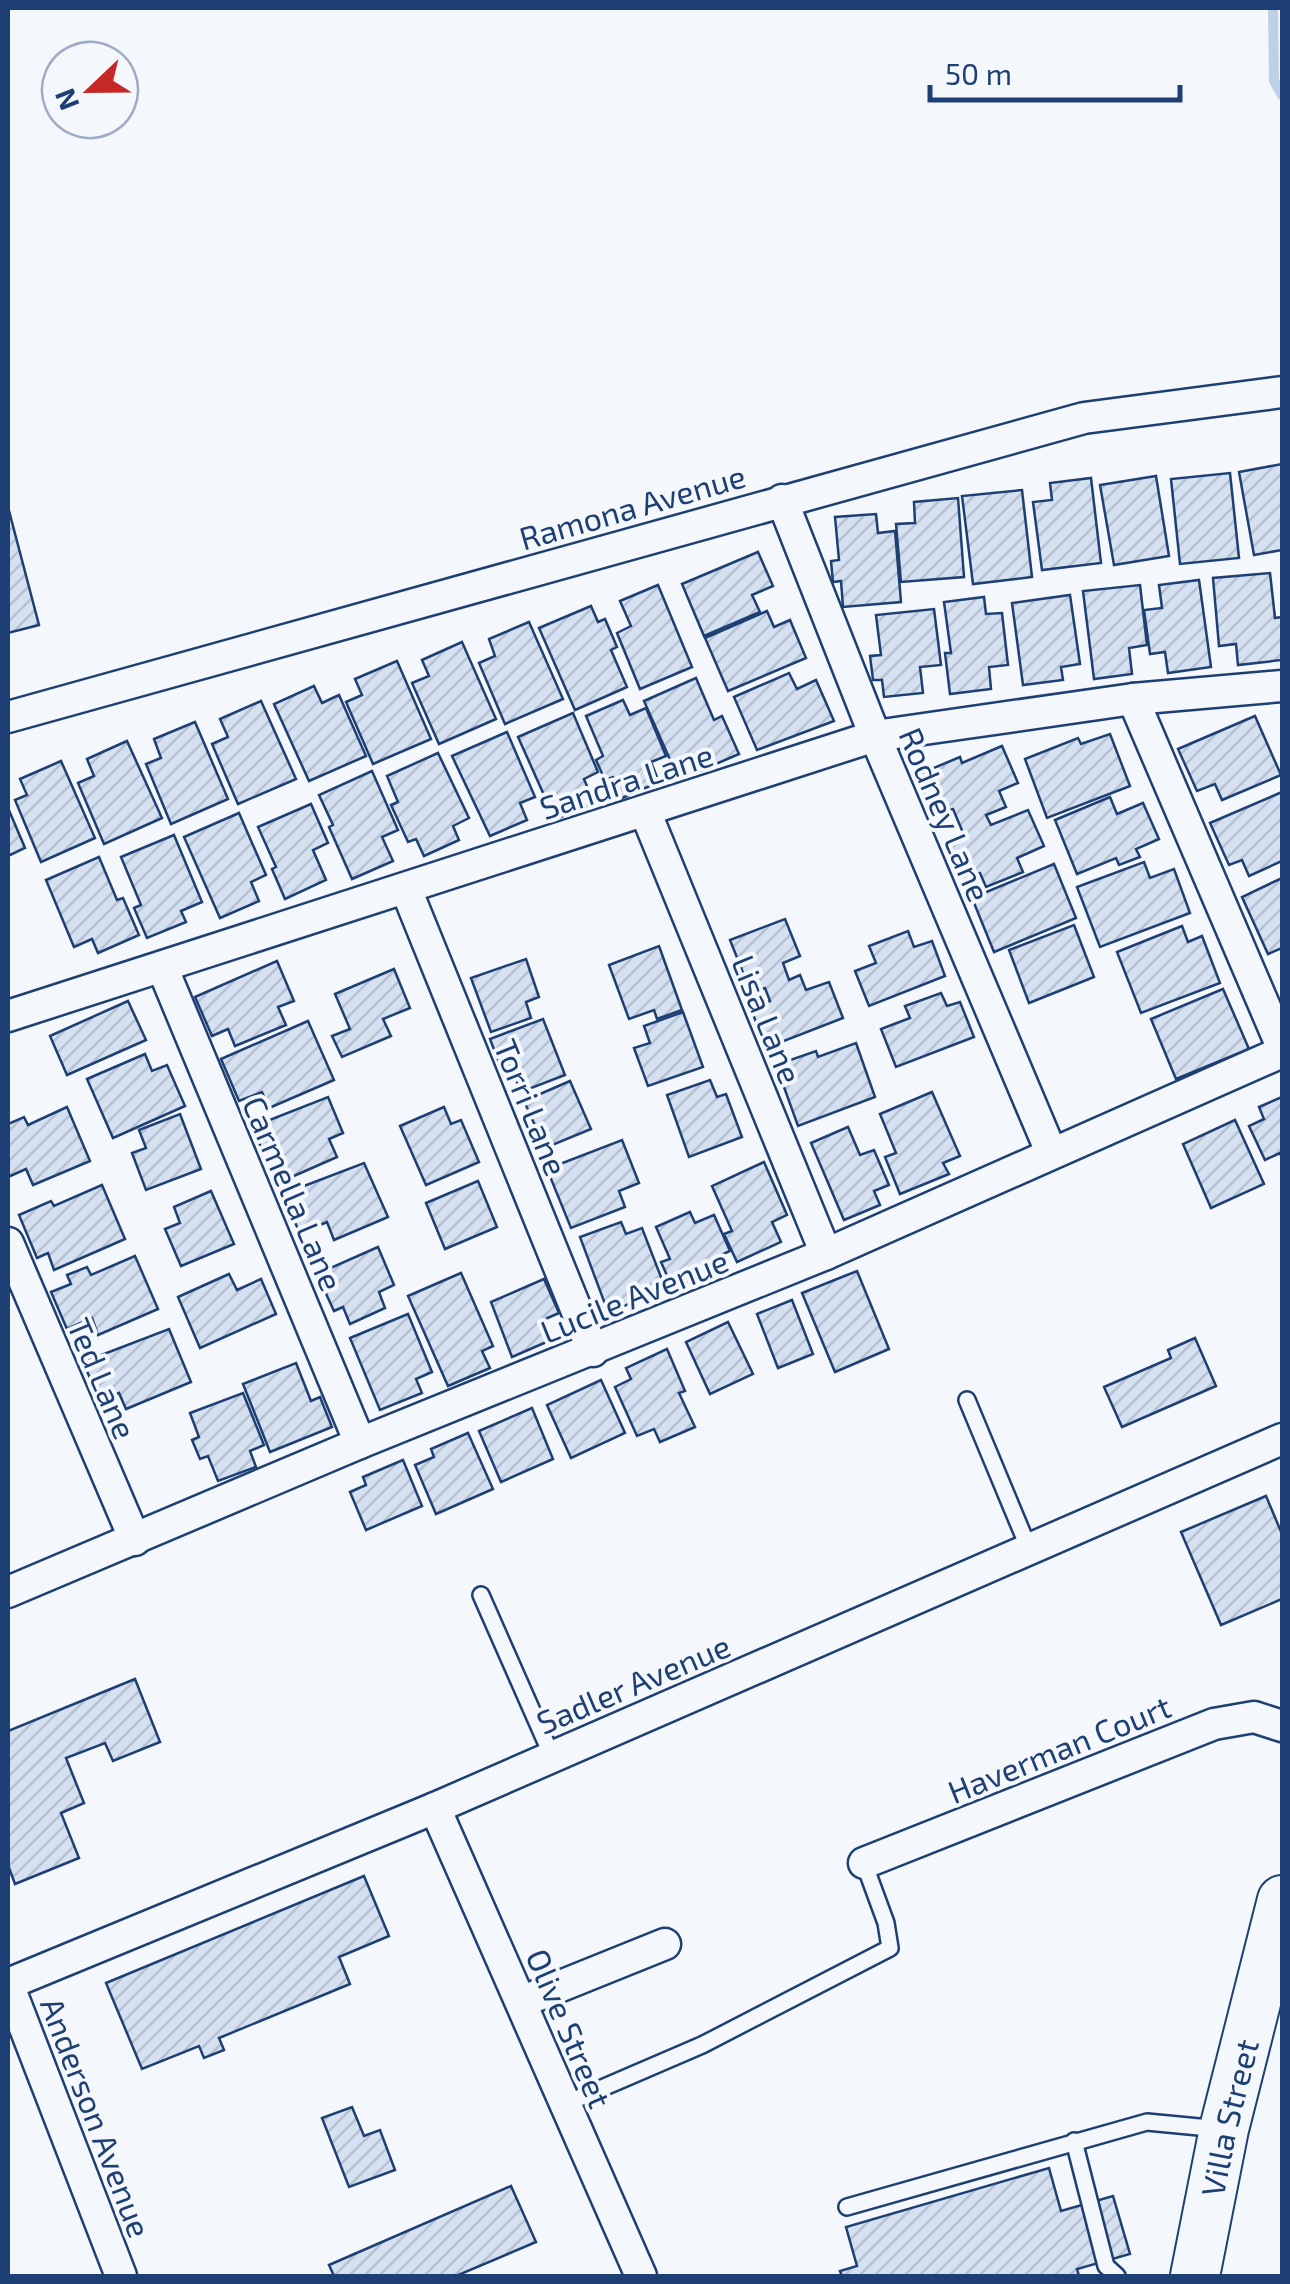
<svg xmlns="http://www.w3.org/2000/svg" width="1290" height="2284" font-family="'Exo 2',sans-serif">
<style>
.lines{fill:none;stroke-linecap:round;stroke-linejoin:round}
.stream{stroke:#bed0e5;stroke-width:10}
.building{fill:url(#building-hatch);stroke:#1d3f73;stroke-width:2.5}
.lane-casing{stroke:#1d3f73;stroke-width:20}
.street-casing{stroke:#1d3f73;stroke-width:35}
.primary-casing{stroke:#1d3f73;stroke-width:52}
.lane{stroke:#f4f7fb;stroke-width:15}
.street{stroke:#f4f7fb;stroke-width:30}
.primary{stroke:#f4f7fb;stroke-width:48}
.labels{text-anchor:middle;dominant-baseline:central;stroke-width:8;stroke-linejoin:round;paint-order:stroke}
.street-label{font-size:32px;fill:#1d3f73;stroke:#f4f7fb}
</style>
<defs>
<pattern id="building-hatch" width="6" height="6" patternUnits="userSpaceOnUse" patternTransform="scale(2.5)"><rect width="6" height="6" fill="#d5e0f0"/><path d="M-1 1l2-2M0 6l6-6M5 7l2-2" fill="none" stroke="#b6c1d1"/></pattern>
</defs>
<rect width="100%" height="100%" fill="#f4f7fb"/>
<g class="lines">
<!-- stream -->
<polyline class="stream" points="1273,8 1274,81 1282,95"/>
</g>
<!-- building -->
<g class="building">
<polygon points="1282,464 1282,550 1254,555 1239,472"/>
<polygon points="1230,473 1239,558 1180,564 1171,479"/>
<polygon points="1156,476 1169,556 1114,565 1100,485"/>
<polygon points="1091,478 1101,563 1042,570 1033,502 1052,500 1050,483"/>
<polygon points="1022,490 1032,577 973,584 962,496"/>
<polygon points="958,498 964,577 901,582 896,524 915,523 914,502"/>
<polygon points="8,507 39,625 8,633"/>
<polygon points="876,514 878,533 895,531 901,602 843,607 841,581 833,582 831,561 839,560 835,517"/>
<polygon points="758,552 773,586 752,595 760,612 704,636 682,584"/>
<polygon points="1270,573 1275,618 1282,617 1282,660 1238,665 1236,644 1219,646 1213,578"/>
<polygon points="1199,580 1211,667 1168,673 1165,652 1150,654 1144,610 1162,608 1159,585"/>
<polygon points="658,585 692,667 640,689 617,633 631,626 620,601"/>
<polygon points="1140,585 1147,645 1129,648 1132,674 1094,679 1083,591"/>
<polygon points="1070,595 1080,664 1061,667 1063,680 1023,685 1012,603"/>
<polygon points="984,597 986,614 1002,613 1008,665 989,667 991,689 950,694 945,653 951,653 944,602"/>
<polygon points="591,606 598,622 605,619 617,647 611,650 627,687 575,710 539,628"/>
<polygon points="934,609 941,665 920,667 923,693 884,697 882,680 873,680 870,656 881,655 876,615"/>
<polygon points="767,611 774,627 790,620 806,658 728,691 705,638"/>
<polygon points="529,622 563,699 505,724 479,663 495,656 489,639"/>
<polygon points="462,642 496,719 439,744 412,683 429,676 422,660"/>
<polygon points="397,661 431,739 373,764 346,702 362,695 355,679"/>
<polygon points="789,673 797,689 816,680 834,721 757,750 734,697"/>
<polygon points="696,678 714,720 722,716 739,754 695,773 688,757 672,764 644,701"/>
<polygon points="314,686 322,703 339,695 366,756 309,781 274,704"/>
<polygon points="623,700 630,715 646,708 666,756 651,762 659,782 622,798 613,777 605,780 596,760 603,756 586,716"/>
<polygon points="261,701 296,779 238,804 212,744 228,737 220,719"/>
<polygon points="573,713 598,772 584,779 594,803 558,818 548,793 544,795 518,737"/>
<polygon points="1255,716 1281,775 1222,800 1215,784 1197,791 1178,749"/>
<polygon points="195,722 228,799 171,824 146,764 161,758 154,739"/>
<polygon points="507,732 535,797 520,803 527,820 490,836 452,756"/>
<polygon points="1110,734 1130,786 1047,818 1025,759 1078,738 1081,744"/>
<polygon points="127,741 162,818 104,844 78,783 94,776 87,759"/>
<polygon points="1002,746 1018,783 999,791 1006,807 986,815 991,825 1028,810 1044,846 1017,858 1023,872 986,887 980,873 965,879 949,842 964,835 953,809 934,816 917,775 960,757 962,763"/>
<polygon points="438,753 469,818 453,826 459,840 424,856 416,839 408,842 391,805 398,802 387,776"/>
<polygon points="61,761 95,838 41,862 15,800 27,795 20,779"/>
<polygon points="372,771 398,830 382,837 393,861 352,879 329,827 333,825 319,795"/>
<polygon points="1282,792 1282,861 1249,876 1242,860 1229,865 1210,823"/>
<polygon points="1110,797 1117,814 1143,803 1159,839 1136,849 1140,857 1119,865 1116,858 1077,874 1055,820"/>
<polygon points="311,804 328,843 313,850 326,880 285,899 272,869 276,867 258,827"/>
<polygon points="8,808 25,848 8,856"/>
<polygon points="239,813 266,875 251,882 259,901 220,918 184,837"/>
<polygon points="174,835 202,902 181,911 186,922 147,938 134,908 141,905 121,857"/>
<polygon points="99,857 117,900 123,898 139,935 98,953 92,939 74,947 46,880"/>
<polygon points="1144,862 1150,878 1174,869 1190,913 1100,947 1077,887"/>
<polygon points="1054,864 1076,918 994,952 972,898"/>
<polygon points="1282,878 1282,948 1268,954 1242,897"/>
<polygon points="785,919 800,956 783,963 789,980 800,975 806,990 829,982 843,1018 766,1048 751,1009 770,1001 765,988 751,993 730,940"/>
<polygon points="1074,925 1094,977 1029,1003 1009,950"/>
<polygon points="1182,926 1188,942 1202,936 1220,983 1141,1013 1117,952"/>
<polygon points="908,931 914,947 932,941 945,976 869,1006 855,971 876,963 869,946"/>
<polygon points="659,946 682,1010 657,1019 654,1010 629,1019 609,965"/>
<polygon points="526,959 539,997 526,1002 531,1018 491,1032 471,978"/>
<polygon points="277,961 294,1001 278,1007 286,1025 235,1046 228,1029 212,1036 195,997"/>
<polygon points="394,969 410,1008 383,1019 391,1036 342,1057 332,1036 350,1029 335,994"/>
<polygon points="1223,989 1249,1049 1176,1079 1151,1019"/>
<polygon points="941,993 947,1006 960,1002 974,1037 896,1067 881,1029 910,1018 905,1006"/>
<polygon points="128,1001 146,1040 67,1075 50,1036"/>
<polygon points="683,1012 703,1067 648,1086 634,1048 650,1043 644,1026"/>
<polygon points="543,1019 565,1075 521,1092 514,1075 505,1078 490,1039"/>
<polygon points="308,1021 334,1080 269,1108 262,1092 239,1101 221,1059"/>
<polygon points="856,1043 875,1097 798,1126 776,1065 816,1051 818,1057"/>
<polygon points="145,1054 152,1071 167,1065 185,1106 113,1138 87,1079"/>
<polygon points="710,1080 717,1097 726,1094 742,1137 689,1157 667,1095"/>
<polygon points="570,1081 591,1129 545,1148 524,1101"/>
<polygon points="932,1092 960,1156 943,1163 949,1174 900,1194 885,1157 896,1153 880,1114"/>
<polygon points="328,1097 343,1133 329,1139 337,1157 287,1179 280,1162 270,1167 252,1127"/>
<polygon points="1282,1097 1282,1158 1280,1153 1265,1160 1249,1126 1264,1119 1259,1107"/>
<polygon points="67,1107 90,1161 33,1185 26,1169 8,1177 8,1124 24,1117 28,1125"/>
<polygon points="444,1107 451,1124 461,1120 479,1162 426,1185 400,1126"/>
<polygon points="180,1114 201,1169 146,1190 132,1153 146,1148 139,1130"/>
<polygon points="1235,1120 1264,1184 1211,1208 1183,1144"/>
<polygon points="848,1127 860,1155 874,1150 889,1185 874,1191 880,1205 844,1220 811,1143"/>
<polygon points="622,1140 639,1183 619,1191 625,1207 571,1228 547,1169"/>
<polygon points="764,1162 787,1215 772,1222 781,1242 737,1262 724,1234 732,1231 712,1186"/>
<polygon points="364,1163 388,1217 334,1240 327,1222 300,1234 283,1194"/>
<polygon points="478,1181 497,1227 445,1249 426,1203"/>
<polygon points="102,1185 125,1239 54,1270 48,1253 37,1258 19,1215 51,1201 54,1206"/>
<polygon points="211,1191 234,1244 181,1266 165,1229 180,1223 174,1207"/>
<polygon points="690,1212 695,1223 714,1215 730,1251 713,1259 717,1269 673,1289 661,1262 670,1259 656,1227"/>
<polygon points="621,1222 626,1234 642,1228 666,1290 608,1312 580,1237"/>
<polygon points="378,1247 394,1285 379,1292 385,1308 350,1324 343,1307 334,1311 317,1274"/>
<polygon points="135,1256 158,1309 98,1335 92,1318 67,1329 51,1292 71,1284 67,1275 87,1267 91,1275"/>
<polygon points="857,1271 889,1349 835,1372 802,1293"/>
<polygon points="461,1273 493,1346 482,1351 490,1368 448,1386 408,1296"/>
<polygon points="229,1274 237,1290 261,1279 276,1314 200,1348 178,1297"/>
<polygon points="544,1279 559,1313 543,1320 551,1340 512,1357 491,1302"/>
<polygon points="792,1300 813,1354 778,1368 757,1314"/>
<polygon points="408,1314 432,1372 416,1379 422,1393 380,1410 350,1338"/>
<polygon points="728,1322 753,1374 710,1394 686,1342"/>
<polygon points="169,1329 191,1382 126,1409 119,1393 100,1401 83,1362"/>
<polygon points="1195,1338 1216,1386 1122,1427 1104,1387 1171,1358 1168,1350"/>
<polygon points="667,1349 685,1391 679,1393 695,1427 660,1442 654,1429 637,1436 615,1387 631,1379 626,1368"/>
<polygon points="296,1363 311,1401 320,1397 332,1427 270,1452 243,1384"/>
<polygon points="601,1380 625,1433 571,1458 547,1405"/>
<polygon points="243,1393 264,1445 250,1451 256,1467 218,1481 208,1456 200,1459 192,1440 199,1437 190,1413"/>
<polygon points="532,1408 553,1459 501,1482 479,1431"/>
<polygon points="468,1433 493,1489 436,1514 415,1465 434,1457 431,1449"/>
<polygon points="403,1460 422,1506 366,1530 350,1492 366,1485 363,1477"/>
<polygon points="1266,1496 1282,1534 1282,1599 1221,1625 1181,1532"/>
<polygon points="135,1679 160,1742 113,1761 105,1743 66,1758 84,1803 61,1813 79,1858 15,1884 8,1865 8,1731"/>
<polygon points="364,1876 389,1936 339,1957 350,1984 219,2038 224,2050 204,2058 199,2046 142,2069 106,1983"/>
<polygon points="352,2107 364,2136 380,2130 395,2170 349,2187 322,2118"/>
<polygon points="1049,2168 1061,2211 1113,2196 1130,2254 1077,2269 1079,2276 842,2276 840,2271 857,2266 846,2227"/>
<polygon points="511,2186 536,2242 456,2276 334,2276 329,2265"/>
</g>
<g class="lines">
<defs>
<g id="lane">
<polyline points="967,1400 1029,1549"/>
<polyline points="481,1595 552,1756"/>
<polyline points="565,2104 702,2045 890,1948 886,1923 864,1863"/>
<polyline points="1074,2141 1106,2266 1117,2276"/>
<polyline points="847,2207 1147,2122 1220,2129"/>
</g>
<g id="street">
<polyline points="782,500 875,736 1051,1152"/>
<polyline points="1133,699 1282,1047"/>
<polyline points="8,717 1084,418 1282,392"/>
<polyline points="645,811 826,1254"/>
<polyline points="406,889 593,1351"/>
<polyline points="163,969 360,1443"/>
<polyline points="8,1016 875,736 1133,699 1282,686"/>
<polyline points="8,1243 135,1540"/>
<polyline points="8,1592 360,1443 826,1254 1282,1052"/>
<polyline points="435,1808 641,2276"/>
<polyline points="864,1863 1214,1724 1254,1717 1282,1726"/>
<polyline points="8,1984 435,1808 1282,1439"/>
<polyline points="8,1984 121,2276"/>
<polyline points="521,2002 665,1944"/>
</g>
<g id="primary">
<path id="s1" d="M1195 2276 1224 2129 1282 1900"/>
</g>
</defs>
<!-- lane casing -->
<use href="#lane" class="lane-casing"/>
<!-- street casing -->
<use href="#street" class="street-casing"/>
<!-- primary casing -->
<use href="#primary" class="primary-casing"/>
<!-- lane -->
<use href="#lane" class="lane"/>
<!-- street -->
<use href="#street" class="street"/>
<!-- primary -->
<use href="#primary" class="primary"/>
</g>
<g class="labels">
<!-- street labels -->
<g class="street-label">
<text transform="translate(632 506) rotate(-16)">Ramona Avenue</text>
<text transform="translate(626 780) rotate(-18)">Sandra Lane</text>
<text transform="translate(946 814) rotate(67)">Rodney Lane</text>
<text transform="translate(768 1019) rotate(68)">Lisa Lane</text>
<text transform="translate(532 1107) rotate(68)">Torri Lane</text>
<text transform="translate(294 1193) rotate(67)">Carmella Lane</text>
<text transform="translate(634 1295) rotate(-22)">Lucile Avenue</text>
<text transform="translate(103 1378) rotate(67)">Ted Lane</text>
<text transform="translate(633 1683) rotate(-23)">Sadler Avenue</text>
<text transform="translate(1059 1748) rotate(-22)">Haverman Court</text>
<text transform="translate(570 2028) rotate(67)">Olive Street</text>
<text transform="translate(97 2117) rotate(69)">Anderson Avenue</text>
<text stroke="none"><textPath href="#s1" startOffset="162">Villa Street</textPath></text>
</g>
</g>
<!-- border -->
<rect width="1290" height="2284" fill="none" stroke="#1d3f73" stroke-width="20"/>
<!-- north arrow -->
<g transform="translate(90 90) rotate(248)"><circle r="48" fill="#f4f7fb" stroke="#9eadc5" stroke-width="2.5"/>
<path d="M0-8L18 38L0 25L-18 38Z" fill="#c62828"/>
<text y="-15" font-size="28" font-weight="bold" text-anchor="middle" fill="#1d3f73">N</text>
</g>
<!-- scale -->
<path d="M930 85v15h250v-15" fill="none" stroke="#1d3f73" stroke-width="5"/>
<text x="945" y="85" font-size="30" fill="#1d3f73" stroke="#f4f7fb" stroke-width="8" paint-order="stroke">50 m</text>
</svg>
